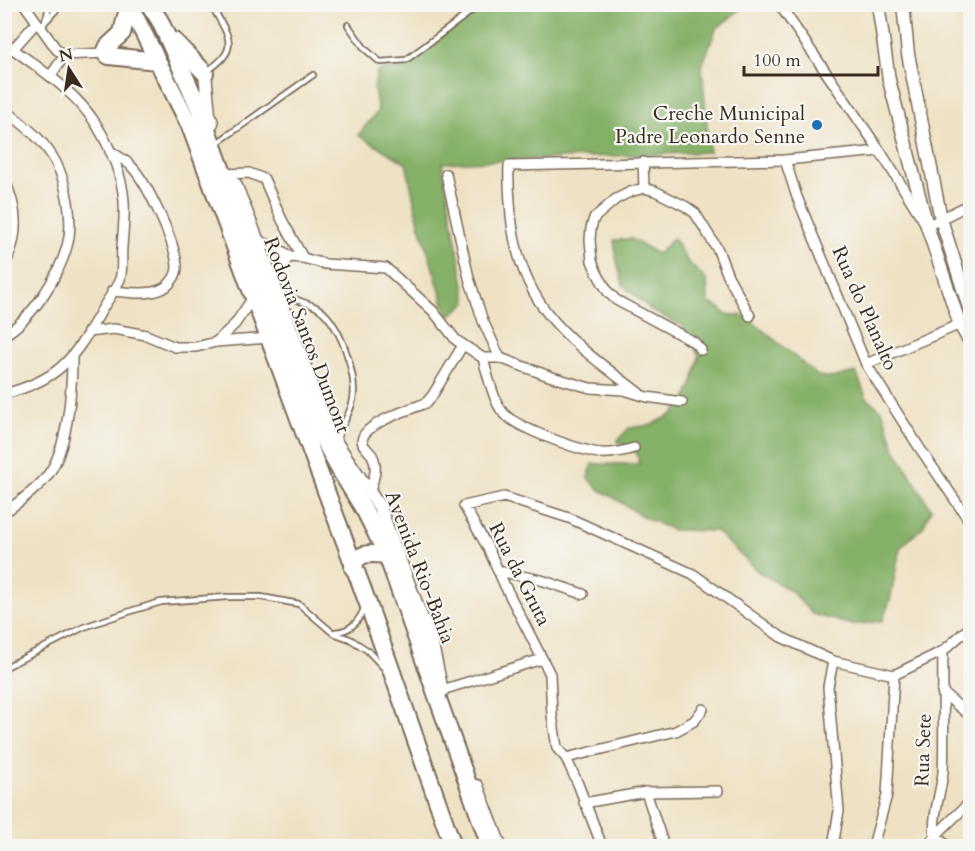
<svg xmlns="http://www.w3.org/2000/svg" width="975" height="851" font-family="Cardo,serif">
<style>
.forest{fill:#85b068;stroke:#606d43;stroke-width:1.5}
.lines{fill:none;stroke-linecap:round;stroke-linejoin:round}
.service-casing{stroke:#7a6a58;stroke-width:8}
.minor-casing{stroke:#7a6a58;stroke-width:12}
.tertiary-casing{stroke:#7a6a58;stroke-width:15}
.trunk-casing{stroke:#7a6a58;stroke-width:20}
.service{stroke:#fff;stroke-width:4.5}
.minor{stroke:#fff;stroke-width:9}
.tertiary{stroke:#fff;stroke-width:12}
.trunk{stroke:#fff;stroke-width:16}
.poi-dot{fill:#1f6fb2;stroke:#f6f6f2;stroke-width:2}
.labels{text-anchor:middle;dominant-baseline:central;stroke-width:4.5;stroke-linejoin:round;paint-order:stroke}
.poi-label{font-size:20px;fill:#3b2a1e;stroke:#f6f6f2;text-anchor:end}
.street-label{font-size:20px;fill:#3b2a1e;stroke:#f6f6f2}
</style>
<rect width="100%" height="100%" fill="#f6f6f2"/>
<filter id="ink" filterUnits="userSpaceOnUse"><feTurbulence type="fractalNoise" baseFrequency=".0167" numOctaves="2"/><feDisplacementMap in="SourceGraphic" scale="12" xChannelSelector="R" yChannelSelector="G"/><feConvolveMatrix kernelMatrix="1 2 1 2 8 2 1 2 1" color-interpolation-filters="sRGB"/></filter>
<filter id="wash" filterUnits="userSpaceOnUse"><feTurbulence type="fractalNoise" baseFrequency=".008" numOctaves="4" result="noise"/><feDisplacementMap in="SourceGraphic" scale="24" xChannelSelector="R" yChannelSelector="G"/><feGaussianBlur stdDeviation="1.35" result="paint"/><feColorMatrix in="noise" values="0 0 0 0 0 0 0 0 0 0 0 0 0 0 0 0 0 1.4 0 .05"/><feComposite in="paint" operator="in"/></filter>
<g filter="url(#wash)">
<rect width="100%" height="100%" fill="#efe2c4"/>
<!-- forest -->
<g class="forest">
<polygon points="485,5 746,5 716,29 702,66 709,152 442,163 467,302 448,317 419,223 406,163 358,135 378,111 374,89 377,72 408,62"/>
<polygon points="673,238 688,262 707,281 708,302 720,308 725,314 746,316 818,376 831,378 856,372 866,397 883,412 895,449 931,509 923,527 900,548 890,601 882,621 852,625 812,614 790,590 757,571 716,531 672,530 642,516 616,499 598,489 588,478 592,464 639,464 637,453 617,441 629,428 651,425 673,414 686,399 693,381 699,356 683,326 652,311 623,285 617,262 614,240 631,239 658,254"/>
</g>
</g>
<g filter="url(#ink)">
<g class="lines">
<defs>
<g id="service">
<polyline points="46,21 56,10 56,4"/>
<polyline points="348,25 365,49 380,62 406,60 481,4"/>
<polyline points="42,30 48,12 47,4"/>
<path d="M207 71C243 48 227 35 211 4"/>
<polyline points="217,143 313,75"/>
<path d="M281 293C292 299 304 302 316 307 339 319 358 375 353 400 351 413 341 425 337 439"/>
<path d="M335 632C350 631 358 623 364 609"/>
<polyline points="4,668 84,627 134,610 161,602 227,597 261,597 299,604 333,633 350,639 367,650 383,667"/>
</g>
<g id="minor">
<polyline points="24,4 57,50 65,55 105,53"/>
<polyline points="779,4 880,151 927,226 970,204"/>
<path d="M4 42C37 68 73 88 96 124 110 147 122 175 124 201 125 216 123 232 122 247 121 257 123 270 120 279 115 291 105 303 99 315 72 361 58 380 4 394"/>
<polyline points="13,49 36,23"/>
<polyline points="51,75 65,55"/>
<path d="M4 109C24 125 43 139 55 161 67 183 74 222 67 246 59 276 32 319 4 335"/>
<path d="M110 151C116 155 123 159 129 164 146 179 176 244 177 267 177 274 172 282 167 286 153 297 128 292 112 291"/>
<polyline points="785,160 797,197 866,364 919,447 970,522"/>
<polyline points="643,162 644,188"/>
<polyline points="224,174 249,173 264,179 282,220 303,258"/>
<polyline points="446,174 469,278 483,321 500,358"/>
<path d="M4 179C19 211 19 236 4 267"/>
<path d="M257 239C266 245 284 249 289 257L303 258 325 264 386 268 433 311 456 340 483 358H500L549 376 590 388 624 390 647 397 682 402"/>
<polyline points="272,280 289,257"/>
<polyline points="88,332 114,329 146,335 175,347 196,347 216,342 269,338"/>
<polyline points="216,342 235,324 254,296"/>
<polyline points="701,350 694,342 616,300 608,292 597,273 592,261 590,240 591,228 594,218 616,199 630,192 644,188 655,191 685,206 695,213 718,250 728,276 750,316"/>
<path d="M483 358C486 370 494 400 501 410 512 427 572 447 593 452 606 455 621 452 634 448"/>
<polyline points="866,364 970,320"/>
<path d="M639 393C570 340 521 310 511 216 510 199 508 183 509 166L785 160 880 151"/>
<path d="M370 492C373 479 379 468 372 455 369 451 365 448 363 444 355 426 413 408 426 403L432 396 463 345"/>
<path d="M4 513C17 503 38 489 47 476 68 450 72 390 72 358"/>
<polyline points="498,571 541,580 583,594"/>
<polyline points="833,661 828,687 839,811 833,846"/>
<polyline points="442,690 542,659"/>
<polyline points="942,692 970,716"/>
<polyline points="566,758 676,731 694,721 703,709"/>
<polyline points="646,792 664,846"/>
<polyline points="584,803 646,792 718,791"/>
<path d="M935 836C932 815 941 793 943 772 945 732 942 691 943 651"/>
<polyline points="935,836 948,846"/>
<polyline points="602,846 578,784 566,758 557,748 552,715 550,674 505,586 488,548 464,506 504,497 569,518 693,574 781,637 833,661 894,675 943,651 970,627"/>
<polyline points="873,846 887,795 894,675"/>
<polyline points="927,846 935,836 970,802"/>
</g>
<g id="tertiary">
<polyline points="878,4 889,80 927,226 960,325 970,342"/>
<polyline points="903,4 908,54 941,219 970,311"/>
<polyline points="205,73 209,114 212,123"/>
<polyline points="235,184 257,239 322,412 337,444 379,506 432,645 442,691"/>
<polyline points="477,786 500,846"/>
</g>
<g id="trunk">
<polyline points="129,4 190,126 367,601 453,846"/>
<polyline points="129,4 122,33 108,46 105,53 109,56 157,61"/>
<polyline points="149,4 160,21 200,110 309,411 337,465 365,511 387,555 490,846"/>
<polyline points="174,41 205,73"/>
<path d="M353 568C357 550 373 554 387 555"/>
</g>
</defs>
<!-- service casing -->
<use href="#service" class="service-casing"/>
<!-- minor casing -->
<use href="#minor" class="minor-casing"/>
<!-- tertiary casing -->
<use href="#tertiary" class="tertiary-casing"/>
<!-- trunk casing -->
<use href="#trunk" class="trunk-casing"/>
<!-- service -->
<use href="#service" class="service"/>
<!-- minor -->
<use href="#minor" class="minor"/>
<!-- tertiary -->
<use href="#tertiary" class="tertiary"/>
<!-- trunk -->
<use href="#trunk" class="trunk"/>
</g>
</g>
<!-- markers -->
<circle class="poi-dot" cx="817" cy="125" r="6"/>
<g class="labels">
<!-- poi labels -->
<g class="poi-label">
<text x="805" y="113">Creche Municipal<tspan x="805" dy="23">Padre Leonardo Senne</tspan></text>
</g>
<!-- street labels -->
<g class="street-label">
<text transform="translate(865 308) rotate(66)">Rua do Planalto</text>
<text transform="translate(307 335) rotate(69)">Rodovia Santos Dumont</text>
<text transform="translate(420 567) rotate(69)">Avenida Rio-Bahia</text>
<text transform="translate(520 574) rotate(63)">Rua da Gruta</text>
<text transform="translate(923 750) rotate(-88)">Rua Sete</text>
</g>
</g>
<!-- margin -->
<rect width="975" height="851" fill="none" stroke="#f6f6f2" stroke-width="24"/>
<!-- north arrow -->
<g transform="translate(69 69) rotate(348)" stroke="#f6f6f2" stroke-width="4.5" paint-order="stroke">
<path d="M0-4.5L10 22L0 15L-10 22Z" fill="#3b2a1e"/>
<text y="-9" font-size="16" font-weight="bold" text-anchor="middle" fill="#3b2a1e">N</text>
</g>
<!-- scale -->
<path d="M744 66v9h134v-9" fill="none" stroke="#3b2a1e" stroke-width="3"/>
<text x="753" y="66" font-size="18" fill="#3b2a1e" stroke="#f6f6f2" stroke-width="4.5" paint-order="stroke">100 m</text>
</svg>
